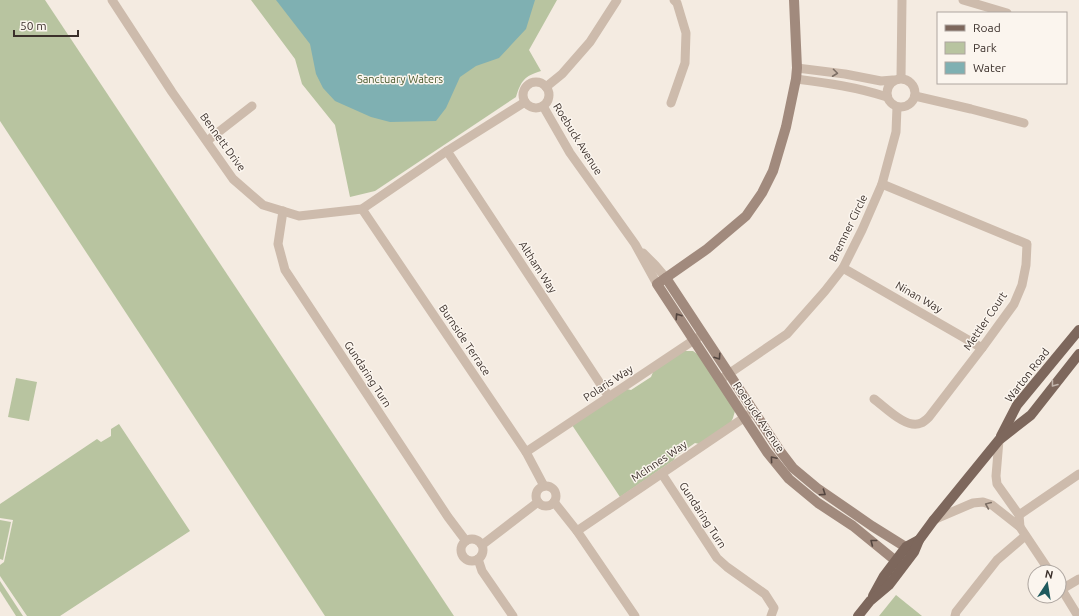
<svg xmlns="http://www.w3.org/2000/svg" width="1079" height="616" font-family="Ubuntu,sans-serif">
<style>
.green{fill:#b8c4a0}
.water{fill:#7fb0b2}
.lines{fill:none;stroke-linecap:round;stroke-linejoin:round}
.street{stroke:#cdbbac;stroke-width:9}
.secondary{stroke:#a18a7d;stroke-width:10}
.primary{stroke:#7d675c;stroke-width:10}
.oneway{stroke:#7d6f65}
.oneway2{stroke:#544640}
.oneway3{stroke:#c2b5ac}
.labels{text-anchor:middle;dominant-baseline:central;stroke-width:3;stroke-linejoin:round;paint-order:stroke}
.park-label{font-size:11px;fill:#4a5a2e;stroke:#fbf5ee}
.street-label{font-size:11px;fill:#3b302b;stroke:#fbf5ee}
</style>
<rect width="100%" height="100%" fill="#f4ebe1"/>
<!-- green -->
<g class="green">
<polygon points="0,0 45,0 454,616 325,616 0,121"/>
<path d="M251 0H557L529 50 541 71C524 76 521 81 516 97L375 191 350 197 335 125 302 84 295 59Z"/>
<polygon points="683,351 693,351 699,355 735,411 733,418 730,424 699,444 695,443 675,457 674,460 620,497 572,425 627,389 631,390 651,377 653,372"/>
<polygon points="16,378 37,382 29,421 8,417"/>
<polygon points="119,424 190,531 60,616 27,616 0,576 0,565 4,562 13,520 0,518 0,504 97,439 101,442 111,436 111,429"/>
<polygon points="0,520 11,522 3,560 0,559"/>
<polygon points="0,581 23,616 16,616 0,591"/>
<polygon points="896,595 922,616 879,616"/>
</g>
<!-- water -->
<polygon class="water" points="276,0 535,0 526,29 499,58 476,66 460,77 446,108 436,121 390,122 371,117 335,101 323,88 316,74 310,44"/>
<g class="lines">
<!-- street -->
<g class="street">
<polyline points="112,0 172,92 233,179 263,205 299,216 362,209 447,151 525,102"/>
<polyline points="963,0 1007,13"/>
<polyline points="797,68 845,74 881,81 893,80"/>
<polyline points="901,78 902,0"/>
<circle cx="901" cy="93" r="14"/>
<path d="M796 79C827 83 857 87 887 97"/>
<circle cx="536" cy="95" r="13"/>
<polyline points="546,87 562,74 590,42 617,0"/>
<polyline points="915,96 971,109 1024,123"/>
<polyline points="671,103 685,63 686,33 677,3 674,0"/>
<polyline points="543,106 570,153 635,244 657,284"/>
<polyline points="207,141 252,106"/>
<polyline points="447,151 609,397"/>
<polyline points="362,209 526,452 544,486"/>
<polyline points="283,211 278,244 285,270 448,517 466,541"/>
<polyline points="643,253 655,265 666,278"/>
<polyline points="843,268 982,348"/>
<polyline points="724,377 787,334 825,291 843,268 862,230 882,184 896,132 897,107"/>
<path d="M874 399C885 407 907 430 921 423 924 422 927 419 929 417L982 348 1014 304 1022 285 1026 265 1027 244 882 184"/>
<polyline points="999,440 996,476 997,484 1019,515 1020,527"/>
<polyline points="526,452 700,336"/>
<polyline points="662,474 717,558 727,567 765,594 774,608 771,616"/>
<circle cx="546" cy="496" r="10"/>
<polyline points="554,502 577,531 635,616"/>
<polyline points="1019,515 1079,474"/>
<polyline points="933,520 973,503 983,502 992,505 1020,527 1050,572"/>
<polyline points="577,531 754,411"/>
<circle cx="472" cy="550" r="11"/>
<polyline points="482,545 538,502"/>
<polyline points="478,559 482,571 513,616"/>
<polyline points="1059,585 1078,616"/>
<polyline points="1062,589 1079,579"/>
<polyline points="955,616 956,612 997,560 1025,536"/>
</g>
<!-- secondary -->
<g class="secondary">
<polyline points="794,0 797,68 796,79 786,127 773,171 762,193 746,216 707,249 657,284 767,452 789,479 818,503 853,526 902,566"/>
<polyline points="666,278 780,451 793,468 817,488 872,526 912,551"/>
</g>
<!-- primary -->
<g class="primary">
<polyline points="1001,436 1017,405 1079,330"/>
<polyline points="873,596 884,576 906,547 919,540"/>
<polyline points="858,616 870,601 889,585 914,552 919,540 933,521 999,440 1031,415 1079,354"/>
</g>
</g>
<!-- one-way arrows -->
<defs><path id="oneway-chevron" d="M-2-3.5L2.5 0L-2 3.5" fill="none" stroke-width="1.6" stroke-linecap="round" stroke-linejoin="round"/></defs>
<g class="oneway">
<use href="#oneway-chevron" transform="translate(835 73) rotate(7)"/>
<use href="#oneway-chevron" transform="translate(988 505) rotate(-157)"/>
</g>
<g class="oneway2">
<use href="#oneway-chevron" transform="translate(678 316) rotate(-123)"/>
<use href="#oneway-chevron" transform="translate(718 357) rotate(56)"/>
<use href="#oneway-chevron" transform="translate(773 459) rotate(-130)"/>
<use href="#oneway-chevron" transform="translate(823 493) rotate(34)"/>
<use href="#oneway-chevron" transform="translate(873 542) rotate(-142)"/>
</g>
<use class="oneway3" href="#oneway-chevron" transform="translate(1054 384) rotate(128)"/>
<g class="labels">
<!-- park labels -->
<g class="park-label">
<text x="400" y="79">Sanctuary Waters</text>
</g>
<!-- street labels -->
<g class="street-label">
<text transform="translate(578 139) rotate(58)">Roebuck Avenue</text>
<text transform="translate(223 142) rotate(54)">Bennett Drive</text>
<text transform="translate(848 228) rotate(-64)">Bremner Circle</text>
<text transform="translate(538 267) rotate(57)">Altham Way</text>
<text transform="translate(919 297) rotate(30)">Ninan Way</text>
<text transform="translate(985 321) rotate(-56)">Mettler Court</text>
<text transform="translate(465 340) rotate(56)">Burnside Terrace</text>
<text transform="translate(368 374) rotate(57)">Gundaring Turn</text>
<text transform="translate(1027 375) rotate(-52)">Warton Road</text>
<text transform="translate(608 383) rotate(-33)">Polaris Way</text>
<text transform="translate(759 417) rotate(56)">Roebuck Avenue</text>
<text transform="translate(659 461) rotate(-34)">McInnes Way</text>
<text transform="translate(703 515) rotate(57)">Gundaring Turn</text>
</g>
</g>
<!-- legend -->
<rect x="937" y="12" width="130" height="72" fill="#fbf5ee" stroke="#aea6a0"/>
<rect x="945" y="25" width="20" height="6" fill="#7d675c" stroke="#aea6a0"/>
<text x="973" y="32" font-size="12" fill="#3b302b">Road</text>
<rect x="945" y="42" width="20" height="12" fill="#b8c4a0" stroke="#aea6a0"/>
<text x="973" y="52" font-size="12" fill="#3b302b">Park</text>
<rect x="945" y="62" width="20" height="12" fill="#7fb0b2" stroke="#aea6a0"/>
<text x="973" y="72" font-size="12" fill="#3b302b">Water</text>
<!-- north arrow -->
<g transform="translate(1047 584) rotate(12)"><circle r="19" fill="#fbf5ee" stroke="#aea6a0"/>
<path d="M0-3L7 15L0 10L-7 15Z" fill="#1f5a5e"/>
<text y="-6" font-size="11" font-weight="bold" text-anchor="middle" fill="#3b302b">N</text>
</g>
<!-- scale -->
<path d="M14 30v6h64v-6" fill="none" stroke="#3b302b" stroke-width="2"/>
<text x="20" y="30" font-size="12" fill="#3b302b" stroke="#fbf5ee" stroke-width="3" paint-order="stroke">50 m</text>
</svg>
